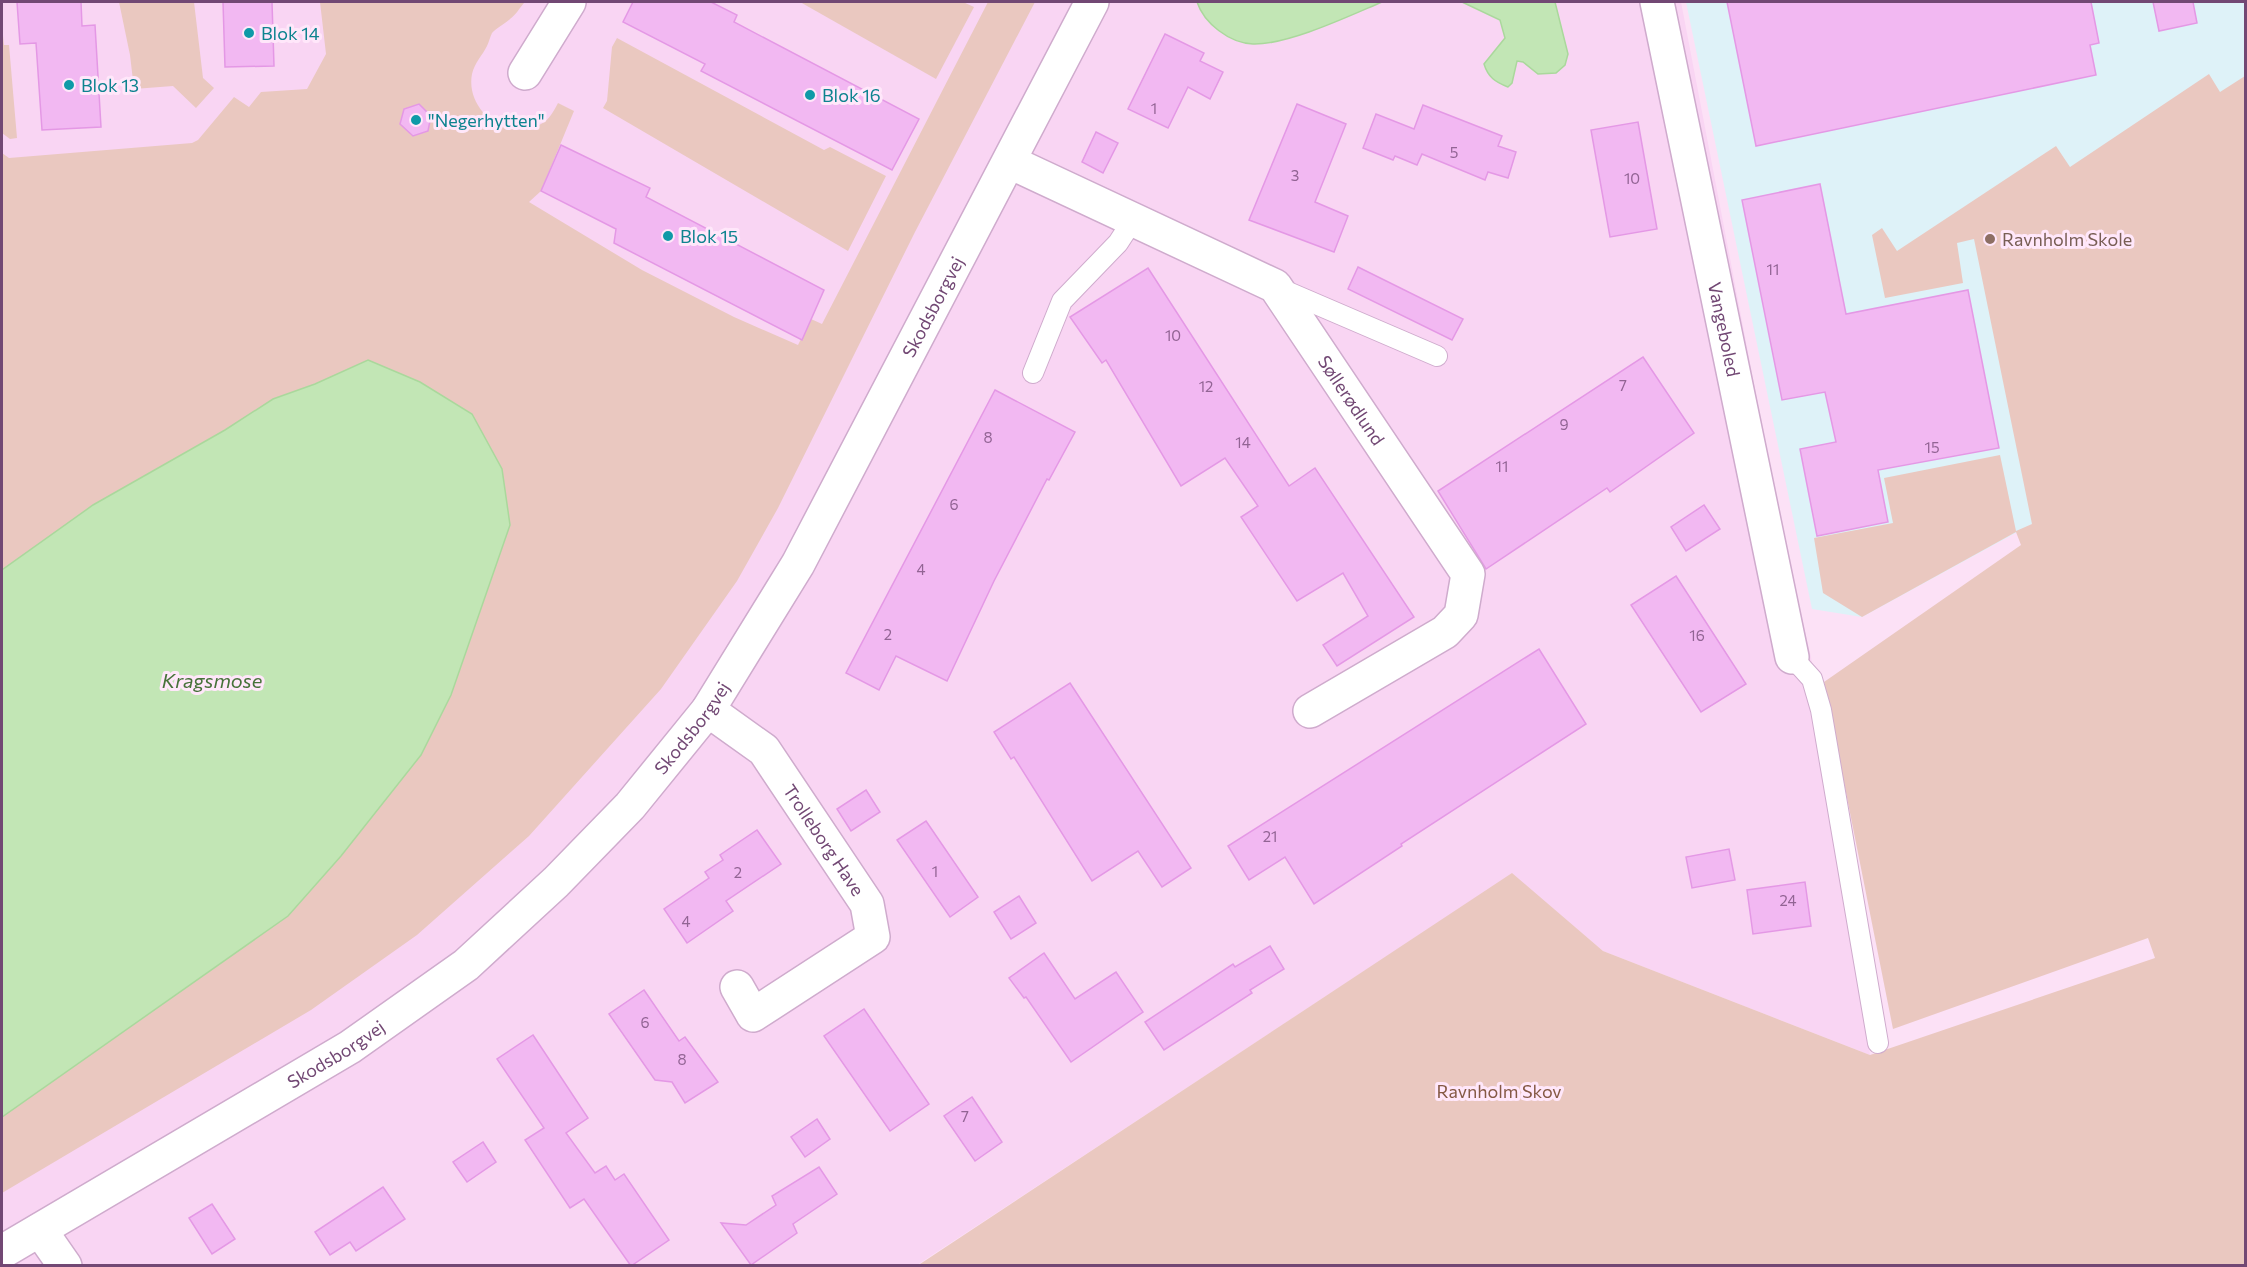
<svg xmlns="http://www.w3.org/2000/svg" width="2247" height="1267" font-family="Commissioner,sans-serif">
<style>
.residential{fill:#f9d5f3}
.education{fill:#def2f8}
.green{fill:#eac8c0}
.water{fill:#c2e6b5;stroke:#aad89c;stroke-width:1.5}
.building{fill:#f2b8f2;stroke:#e498e5;stroke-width:1.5}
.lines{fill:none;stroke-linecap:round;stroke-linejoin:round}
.service-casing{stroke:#cfabcd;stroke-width:22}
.minor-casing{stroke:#cfabcd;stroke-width:36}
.tertiary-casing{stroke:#cfabcd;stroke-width:36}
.service{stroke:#fff;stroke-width:20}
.minor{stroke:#fff;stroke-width:33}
.tertiary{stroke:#fff;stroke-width:33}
.culture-dot{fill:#0f9aa8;stroke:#ffe7fa;stroke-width:2}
.education-dot{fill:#8d6e63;stroke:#ffe7fa;stroke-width:2}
.labels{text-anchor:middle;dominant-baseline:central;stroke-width:6;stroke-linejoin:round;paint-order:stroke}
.number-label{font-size:15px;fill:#926494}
.culture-label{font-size:18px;fill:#0d838f;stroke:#ffe7fa;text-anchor:start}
.education-label{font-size:18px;fill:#785e54;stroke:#ffe7fa;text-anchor:start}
.street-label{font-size:18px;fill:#724874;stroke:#ffe7fa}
.park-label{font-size:18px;fill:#855945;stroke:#ffe7fa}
.water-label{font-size:20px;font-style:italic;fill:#467239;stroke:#ffe7fa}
</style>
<rect width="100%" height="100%" fill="#fce1f6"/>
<!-- residential -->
<polygon class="residential" points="2,2 1681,2 1786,551 1811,657 1870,1055 1603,951 1512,874 917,1265 2,1266"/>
<!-- education -->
<polygon class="education" points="1686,2 2245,2 2245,386 2032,524 1862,617 1812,609"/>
<!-- green -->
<g class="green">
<polygon points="119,2 194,2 203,78 214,88 196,108 173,86 134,89 130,55"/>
<path d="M320 2H525C520 7 516 15 510 19 505 24 496 28 492 33 490 37 489 42 487 46 482 56 475 62 472 74 465 111 508 143 541 124 549 120 554 111 558 103L574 111 541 191 529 202 642 270 734 317 798 345 811 319 822 324 988 2H1035L915 232 778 508 737 581 661 689 529 836 417 935 311 1010 2 1193V1117L288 916 341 856 421 755 451 695 510 525 315 384 273 399 225 430 93 505 2 570V153L9 158 192 143 198 140 234 97 249 107 261 92 307 89 326 54Z"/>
<polygon points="800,2 963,2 974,7 936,79"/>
<polygon points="2,26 4,45 9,45 17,138 10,139 2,133"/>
<polygon points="617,38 824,150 830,147 886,176 848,251 603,108 607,101 612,47"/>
<polygon points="2209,74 2220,92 2245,76 2245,1265 917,1266 1512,873 1603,951 1870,1055 2155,958 2148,938 1893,1029 1824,682 2021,545 2016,532 1862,617 1823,593 1814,538 1893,523 1884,478 2000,455 2016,531 2032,524 1974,239 1957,243 1963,283 1885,298 1872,235 1882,228 1897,251 2056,146 2070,167"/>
</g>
<!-- water -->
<g class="water">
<path d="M1197 2H1382C1349 16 1288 45 1253 44 1229 43 1204 23 1197 2Z"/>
<path d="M1462 2H1555L1568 54 1565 65 1556 73 1538 74 1523 62 1517 61 1512 83 1508 87C1495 82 1488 77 1484 64L1505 38 1500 20Z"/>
<polygon points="368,360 420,382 472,414 502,469 510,525 451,695 421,755 341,856 288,916 2,1117 2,570 93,505 225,430 273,399 315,384"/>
</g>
<!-- building -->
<g class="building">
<polygon points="17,2 81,2 82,26 95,25 101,127 42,130 36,43 20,44"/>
<polygon points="223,2 272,2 274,66 225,67"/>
<polygon points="633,2 711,2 737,15 734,22 919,119 892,170 701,71 705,64 623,22"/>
<polygon points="1727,2 2091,2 2099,43 2090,45 2096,75 1756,146"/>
<polygon points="2153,2 2193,2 2197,23 2159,31"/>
<polygon points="1165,34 1204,53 1200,61 1223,72 1210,99 1188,87 1168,128 1128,109"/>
<polygon points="419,104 431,116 428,131 413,136 400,124 404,109"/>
<polygon points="1297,104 1346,124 1315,202 1348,216 1334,252 1249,220"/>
<polygon points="1423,105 1502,136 1498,146 1516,152 1508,178 1488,172 1485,180 1422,154 1417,165 1395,156 1393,160 1363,148 1376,114 1414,129"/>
<polygon points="1638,122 1657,229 1610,237 1591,130"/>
<polygon points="1096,132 1118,143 1103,173 1082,162"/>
<polygon points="561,145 650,188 646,197 824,290 802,340 614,243 616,229 541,191"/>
<polygon points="1820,184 1846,314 1968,290 1999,448 1878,470 1888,522 1817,536 1800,449 1836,442 1825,392 1782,400 1742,200"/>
<polygon points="1358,267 1463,319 1452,340 1348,289"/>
<polygon points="1148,268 1289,486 1315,468 1414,617 1337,666 1323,645 1368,616 1343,573 1297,601 1241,517 1258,506 1225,458 1181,486 1106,360 1102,363 1070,317"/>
<polygon points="1643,357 1694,433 1610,492 1607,488 1486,569 1438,491"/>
<polygon points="995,390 1075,432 1049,480 1047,479 994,581 947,681 896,656 879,690 846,673"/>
<polygon points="1704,505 1720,529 1686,551 1671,527"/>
<polygon points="1676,576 1746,684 1701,712 1631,605"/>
<polygon points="1539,649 1586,724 1401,844 1402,846 1314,904 1285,857 1249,880 1228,846"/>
<polygon points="1070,683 1191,868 1162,887 1138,851 1092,881 1014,757 1011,759 994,732"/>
<polygon points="866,790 880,812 851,831 837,809"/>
<polygon points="926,821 978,897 950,917 897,840"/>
<polygon points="757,830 781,864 726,901 733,911 687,943 664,909 709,878 705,872 723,860 720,855"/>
<polygon points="1729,849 1735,880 1692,888 1686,857"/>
<polygon points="1805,882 1811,926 1753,934 1747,890"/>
<polygon points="1019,896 1036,923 1011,939 994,912"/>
<polygon points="1270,946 1284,969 1250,990 1252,993 1164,1050 1145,1022 1233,964 1235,967"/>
<polygon points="1044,953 1075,999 1116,972 1143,1012 1071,1062 1026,997 1024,998 1009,978"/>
<polygon points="644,990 679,1041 685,1037 718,1082 685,1103 672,1082 655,1080 609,1014"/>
<polygon points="864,1009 929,1104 890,1131 824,1036"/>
<polygon points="533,1035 588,1118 566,1133 595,1173 606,1166 615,1180 624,1174 669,1240 631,1266 584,1199 570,1208 525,1140 544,1128 497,1059"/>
<polygon points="972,1097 1002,1142 975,1161 944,1116"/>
<polygon points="817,1119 830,1139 805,1157 791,1137"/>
<polygon points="483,1142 496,1162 467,1182 453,1162"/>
<polygon points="819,1167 837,1194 793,1224 797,1233 751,1265 721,1223 746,1225 776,1205 772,1196"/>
<polygon points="383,1187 405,1219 356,1251 350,1242 330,1255 315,1232"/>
<polygon points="212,1204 235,1239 212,1254 189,1218"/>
</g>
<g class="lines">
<defs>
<g id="service">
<polyline points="1281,289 1437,356"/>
<polyline points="1033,373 1062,301 1118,243 1133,220"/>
<polyline points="1792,657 1812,679 1821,710 1878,1043"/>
</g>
<g id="minor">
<path id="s1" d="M1657 2 1792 657"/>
<polyline points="525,73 569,2"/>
<path id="s2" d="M1010 162 1275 286 1468 574 1461 615 1445 632 1310 711"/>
<path id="s3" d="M708 710 764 750 867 904 873 937 753 1015 737 987"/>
<polyline points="40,1230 65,1266"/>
</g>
<g id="tertiary">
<path id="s4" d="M2 1252 350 1047 466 965 556 882 630 806 708 710 798 564 1092 2"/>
</g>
</defs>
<!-- service casing -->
<use href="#service" class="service-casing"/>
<!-- minor casing -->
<use href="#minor" class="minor-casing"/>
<!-- tertiary casing -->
<use href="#tertiary" class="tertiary-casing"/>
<!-- service -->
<use href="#service" class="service"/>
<!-- minor -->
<use href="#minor" class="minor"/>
<!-- tertiary -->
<use href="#tertiary" class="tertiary"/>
</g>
<!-- markers -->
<g class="culture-dot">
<circle cx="249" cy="33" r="6"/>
<circle cx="69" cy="85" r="6"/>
<circle cx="810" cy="95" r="6"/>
<circle cx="416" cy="120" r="6"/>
<circle cx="668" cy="236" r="6"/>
</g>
<circle class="education-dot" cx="1990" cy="239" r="6"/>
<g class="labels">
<!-- number labels -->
<g class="number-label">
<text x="1154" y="108">1</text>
<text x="1454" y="152">5</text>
<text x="1295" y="175">3</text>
<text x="1632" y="178">10</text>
<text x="1773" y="269">11</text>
<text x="1173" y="335">10</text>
<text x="1623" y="385">7</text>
<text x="1206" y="386">12</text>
<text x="1564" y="424">9</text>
<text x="988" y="437">8</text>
<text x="1243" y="442">14</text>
<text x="1932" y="447">15</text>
<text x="1502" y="466">11</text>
<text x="954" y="504">6</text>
<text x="921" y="569">4</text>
<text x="888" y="634">2</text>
<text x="1697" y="635">16</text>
<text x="1270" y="836">21</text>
<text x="935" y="871">1</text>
<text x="738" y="872">2</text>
<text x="1788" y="900">24</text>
<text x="686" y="921">4</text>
<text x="645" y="1022">6</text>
<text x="682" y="1059">8</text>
<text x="965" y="1116">7</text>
</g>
<!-- culture labels -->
<g class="culture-label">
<text x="261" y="33">Blok 14</text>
<text x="81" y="85">Blok 13</text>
<text x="822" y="95">Blok 16</text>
<text x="428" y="120">"Negerhytten"</text>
<text x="680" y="236">Blok 15</text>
</g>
<!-- education labels -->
<g class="education-label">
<text x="2002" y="239">Ravnholm Skole</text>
</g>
<!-- street labels -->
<g class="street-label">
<text stroke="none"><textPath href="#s4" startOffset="1360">Skodsborgvej</textPath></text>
<text stroke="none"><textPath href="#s1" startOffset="334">Vangeboled</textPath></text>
<text stroke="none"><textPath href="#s2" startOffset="430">Søllerødlund</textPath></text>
<text stroke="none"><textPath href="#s4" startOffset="874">Skodsborgvej</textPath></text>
<text stroke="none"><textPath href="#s3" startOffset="177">Trolleborg Have</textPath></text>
<text stroke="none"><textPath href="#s4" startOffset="388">Skodsborgvej</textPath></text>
</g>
<!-- park labels -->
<g class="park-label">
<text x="1499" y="1091">Ravnholm Skov</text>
</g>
<!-- water labels -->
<g class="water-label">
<text x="212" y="680">Kragsmose</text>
</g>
</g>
<!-- border -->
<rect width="2247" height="1267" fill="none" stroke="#724874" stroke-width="6"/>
</svg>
